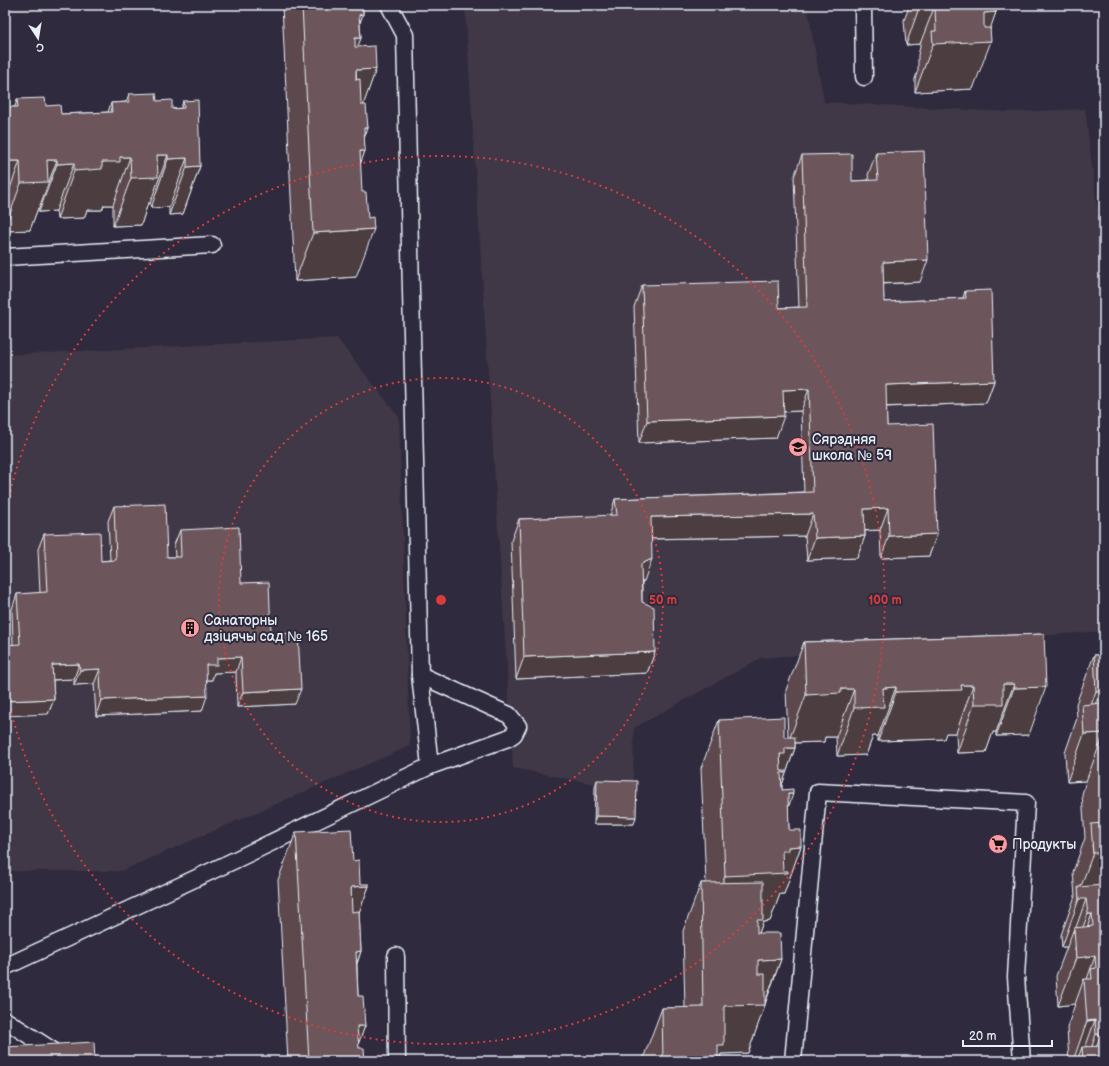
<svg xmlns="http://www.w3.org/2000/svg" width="1109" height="1066" font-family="'Balsamiq Sans',sans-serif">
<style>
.built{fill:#413746}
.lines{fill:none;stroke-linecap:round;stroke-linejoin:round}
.lane-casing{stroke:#e8f1f8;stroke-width:19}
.lane{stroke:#2f2a3d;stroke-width:16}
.wall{fill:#5d4a4e;stroke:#e8f1f8}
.shaded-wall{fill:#4c3c40;stroke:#e8f1f8}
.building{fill:#6c565b;stroke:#e8f1f8}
.ring{fill:none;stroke:#d83c3d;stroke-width:2;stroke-dasharray:2 4}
.labels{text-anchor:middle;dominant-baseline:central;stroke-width:4;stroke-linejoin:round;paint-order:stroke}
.poi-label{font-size:14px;fill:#e8f1f8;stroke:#2f2a3d;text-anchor:start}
.centre{fill:#d83c3d;stroke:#2f2a3d;stroke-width:2}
.ring-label{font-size:12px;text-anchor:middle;font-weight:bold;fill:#d83c3d;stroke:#2f2a3d;stroke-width:4;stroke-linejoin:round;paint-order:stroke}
</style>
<rect width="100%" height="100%" fill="#2f2a3d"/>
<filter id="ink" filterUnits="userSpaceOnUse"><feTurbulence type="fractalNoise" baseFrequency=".025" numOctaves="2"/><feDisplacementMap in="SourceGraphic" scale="8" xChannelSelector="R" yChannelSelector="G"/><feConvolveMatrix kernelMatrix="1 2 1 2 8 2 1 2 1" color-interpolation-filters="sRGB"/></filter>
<g filter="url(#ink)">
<!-- built -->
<g class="built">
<polygon points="5,5 194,5 5,11"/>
<polygon points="465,5 807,5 824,102 1009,112 1085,109 1104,263 1104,631 761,658 634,728 633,785 600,785 513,768"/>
<polygon points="337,338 399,417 410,746 121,871 5,871 5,355"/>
</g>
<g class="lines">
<defs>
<g id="lane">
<polyline points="389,5 405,35 420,675 430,766"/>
<polyline points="863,5 864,77"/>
<polyline points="5,257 212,245"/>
<polyline points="396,956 397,1061"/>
<polyline points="5,967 233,861 430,766 508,738 514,734 518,726 509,715 420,675"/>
<polyline points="5,1020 69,1061"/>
<polyline points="793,1061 818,792 1026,803 1016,977 1022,1061"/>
</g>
</defs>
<!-- lane casing -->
<use href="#lane" class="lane-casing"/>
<!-- lane -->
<use href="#lane" class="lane"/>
</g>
<!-- wall -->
<g class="wall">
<polygon points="282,5 363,5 363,14 360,23 361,38 357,47 376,69 363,105 368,128 364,137 365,151 360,164 356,277 295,281"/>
<polygon points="910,5 996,5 996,12 990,28 973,89 915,92 915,79 918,70 918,55 920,47 920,44 906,45 904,20"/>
<polygon points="129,94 157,101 172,109 181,108 183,101 200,166 183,214 169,215 169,207 151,208 150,203 148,203 141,225 113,226 113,205 104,205 102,210 87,210 84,218 57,219 56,211 39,212 39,208 38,208 30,230 5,231 5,107 15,107 17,99 46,106 61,114 108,112 111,103 126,102"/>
<polygon points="876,153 920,282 883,284 884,302 963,298 965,291 994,381 986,403 886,407 887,426 937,534 929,556 881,558 880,530 865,531 865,536 857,558 807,560 805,536 651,539 644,581 642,582 642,602 655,652 647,673 516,679 511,541 519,519 610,516 615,499 804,492 801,411 784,412 776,438 639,443 634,307 642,285 779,308 799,307 794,177 802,155 852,181 869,180 868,175"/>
<polygon points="114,506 167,557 175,557 174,545 180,530 241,583 271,634 295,704 237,707 236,672 214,673 212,680 207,680 202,711 96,716 94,684 74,685 74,679 53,680 54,699 48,714 13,644 12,609 17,594 40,593 38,549 44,534 101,561 110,560 108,521"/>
<polygon points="1044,634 1029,735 996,736 996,732 993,732 986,752 957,753 956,733 946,733 944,739 878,741 878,736 873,736 866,755 837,756 836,737 825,737 824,742 795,743 795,748 782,785 782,790 788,808 789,830 801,846 784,894 780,894 770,921 763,922 759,933 781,959 748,1053 721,1054 720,1058 741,1061 644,1061 644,1056 662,1008 685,1008 683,931 701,883 706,883 701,768 719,720 784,737 788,737 786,690 804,642"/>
<polygon points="1094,655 1104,655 1104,1061 1069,1061 1067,1028 1075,1004 1058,1006 1056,976 1067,947 1062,947 1061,935 1075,896 1073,872 1085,838 1082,794 1086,781 1067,782 1065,753 1077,718 1076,704"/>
<polygon points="597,780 634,824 594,824 595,787"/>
<polygon points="296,832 353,861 360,884 369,886 359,912 361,951 357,964 358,996 365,1026 358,1043 359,1048 365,1061 288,1061 278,880"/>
</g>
<!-- shaded-wall -->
<g class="shaded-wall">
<polygon points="920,5 935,5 920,44 906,45"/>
<polygon points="996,12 986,41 991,41 973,89 915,92 933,44 984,13"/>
<polygon points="363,14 345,63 359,15"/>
<polygon points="355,38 361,38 343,86"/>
<polygon points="376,69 359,117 356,70"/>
<polygon points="364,128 368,128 350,176"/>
<polygon points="360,151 365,151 348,199"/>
<polygon points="157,155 168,155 150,203 148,203 141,225 113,226 131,178"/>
<polygon points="120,157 130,157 113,205 104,205 102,210 87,210 84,218 57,219 74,171"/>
<polygon points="187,158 169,207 151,208 168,159"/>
<polygon points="47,160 57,160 39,208 38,208 30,230 5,231 5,228 21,183"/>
<polygon points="7,161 20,161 5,202 5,165"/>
<polygon points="74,163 56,211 39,212 57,164"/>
<polygon points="200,166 183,214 169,215 187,167"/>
<polygon points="374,229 356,277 295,281 313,233"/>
<polygon points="928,260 920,282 875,284 883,262"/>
<polygon points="994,381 986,403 878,407 886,385"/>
<polygon points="809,389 801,411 775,412 783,390"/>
<polygon points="784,416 776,438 639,443 647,421"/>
<polygon points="888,508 880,530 856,531 864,509"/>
<polygon points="813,514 805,536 643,539 651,517"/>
<polygon points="937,534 929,556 881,558 889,536"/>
<polygon points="865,536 857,558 807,560 815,538"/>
<polygon points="652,559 644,581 633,586 641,564"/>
<polygon points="655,652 647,673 516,679 524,657"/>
<polygon points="241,657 236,672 214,673 212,680 200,680 206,665 217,658"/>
<polygon points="79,664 74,679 47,680 52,665"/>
<polygon points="100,669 94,684 74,685 80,670"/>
<polygon points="1003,684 1014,684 996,732 993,732 986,752 957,753 974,704"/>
<polygon points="961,685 973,685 956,733 946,733 944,739 878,741 896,692"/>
<polygon points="896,687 878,736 873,736 866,755 837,756 854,708 883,688"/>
<polygon points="1046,687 1029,735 996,736 1014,688"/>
<polygon points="301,689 295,704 237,707 243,692"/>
<polygon points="841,689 854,689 836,737 825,737 824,742 788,743 806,695"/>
<polygon points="1096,691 1101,691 1085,734 1104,733 1086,781 1067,782 1084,734 1084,726"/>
<polygon points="207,696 202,711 96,716 101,700"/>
<polygon points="54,699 48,714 5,716 5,701"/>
<polygon points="785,748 795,748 778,796 780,754"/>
<polygon points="788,794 793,794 776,842"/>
<polygon points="1104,813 1104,874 1094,900 1086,899 1074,933 1074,928 1067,947 1062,947 1079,899 1079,892 1093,853 1092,845"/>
<polygon points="596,816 636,817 634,824 594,824"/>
<polygon points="801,846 784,894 780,894 770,921 763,922 746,968 707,924 725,876 782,851 788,847"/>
<polygon points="369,886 351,934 351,887"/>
<polygon points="1088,914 1092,914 1076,957 1095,956 1085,985 1084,979 1075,1004 1058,1006 1076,958 1075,948"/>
<polygon points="361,951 344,1000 356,952"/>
<polygon points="781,959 764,1005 765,1005 748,1053 721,1054 719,1061 712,1061 724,1006 758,960"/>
<polygon points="1095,1020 1083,1054 1082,1047 1077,1061 1073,1061 1087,1021"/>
<polygon points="357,1026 365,1026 352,1061"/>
<polygon points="1096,1034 1101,1034 1091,1061 1087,1061"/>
</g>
<!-- building -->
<g class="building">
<polygon points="302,5 363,5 363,14 359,15 361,38 355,38 355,47 375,46 376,69 356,70 356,80 360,79 361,105 366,105 367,117 368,128 364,128 365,151 360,151 362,192 366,192 368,218 373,217 374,229 313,233"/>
<polygon points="938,5 996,5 996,12 984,13 984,28 990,28 991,41 933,44 932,31 936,31 935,7 938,7"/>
<polygon points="156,93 157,101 172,100 172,109 184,108 183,101 198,100 200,166 187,167 187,158 168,159 168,155 157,155 158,177 131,178 130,157 120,157 120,162 102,162 102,169 74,171 74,163 57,164 57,160 47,160 48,182 21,183 20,161 7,161 7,165 5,165 5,107 18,107 17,99 45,98 46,106 60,105 61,114 112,112 111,103 129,102 129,94"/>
<polygon points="924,151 928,260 883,262 884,302 966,298 965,291 991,290 994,381 886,385 887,426 933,424 937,534 889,536 888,508 864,509 865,536 815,538 813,514 651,517 652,559 641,564 642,602 654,607 655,652 524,657 519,519 617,515 615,499 813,492 809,389 783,390 784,416 647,421 642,285 778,281 779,308 807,307 802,155 852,154 852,181 878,180 876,153"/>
<polygon points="165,504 167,557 181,557 180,530 239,527 241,583 269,582 271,634 298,633 301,689 243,692 241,657 217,658 217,665 206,665 207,696 101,700 100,669 80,670 79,664 52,665 54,699 5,701 5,645 20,644 17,594 47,592 44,534 100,532 101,561 116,560 114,506"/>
<polygon points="1044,634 1046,687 1014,688 1014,684 1003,684 1003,704 974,704 973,685 961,685 962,690 896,692 896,687 883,688 884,707 854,708 854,689 841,689 841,693 806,695 804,642"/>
<polygon points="1094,655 1104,655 1104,733 1084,734 1082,705 1102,703 1101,691 1096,691"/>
<polygon points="784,717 784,737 795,737 795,748 785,748 785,754 780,754 781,771 785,771 785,773 781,773 782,790 793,789 793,794 788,794 789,830 801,830 801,846 788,847 788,851 782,851 783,871 788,871 788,873 725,876 719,720"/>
<polygon points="1100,745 1104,745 1104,803"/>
<polygon points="597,780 637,781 636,817 596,816"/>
<polygon points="1104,823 1104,853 1093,853 1091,824"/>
<polygon points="351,829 353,861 359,860 360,884 369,884 369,886 351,887 352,912 359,911 361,951 356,952 358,996 363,996 365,1026 357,1026 359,1048 364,1048 365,1061 309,1061 296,832"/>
<polygon points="763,882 763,920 757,920 757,933 780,933 781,959 758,960 758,974 765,974 765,1005 724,1006 724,1045 718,1045 718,1058 741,1058 741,1061 663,1061 662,1008 703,1007 701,883"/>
<polygon points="1104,885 1104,1061 1083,1061 1082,1047 1102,1046 1101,1034 1096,1034 1095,1020 1087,1021 1084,979 1092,979 1091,969 1096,968 1095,956 1076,958 1074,928 1093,926 1092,914 1088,914 1086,899 1079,899 1078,887"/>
<polygon points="94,1042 95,1061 5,1061 5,1047"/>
</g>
</g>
<!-- distance rings -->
<g class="ring">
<circle cx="441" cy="600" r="222"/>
<path d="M5 515A444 444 0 1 1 5 685"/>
</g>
<!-- icons -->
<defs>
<symbol id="school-disc" viewBox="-11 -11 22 22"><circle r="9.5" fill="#ff9aa2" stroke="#2f2a3d"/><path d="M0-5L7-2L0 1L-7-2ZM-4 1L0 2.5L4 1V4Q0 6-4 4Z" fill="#111"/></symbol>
<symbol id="building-disc" viewBox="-11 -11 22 22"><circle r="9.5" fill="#ff9aa2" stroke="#2f2a3d"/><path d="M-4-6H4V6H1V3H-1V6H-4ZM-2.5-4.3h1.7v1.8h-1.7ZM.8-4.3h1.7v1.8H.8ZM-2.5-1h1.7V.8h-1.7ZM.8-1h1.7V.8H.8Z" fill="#111"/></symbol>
<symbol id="supermarket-disc" viewBox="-11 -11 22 22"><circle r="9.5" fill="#ff9aa2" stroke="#2f2a3d"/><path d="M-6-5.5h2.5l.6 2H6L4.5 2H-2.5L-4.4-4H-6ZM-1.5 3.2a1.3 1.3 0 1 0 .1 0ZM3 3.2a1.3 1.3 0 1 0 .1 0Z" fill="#111"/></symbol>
</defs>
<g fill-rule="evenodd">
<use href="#school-disc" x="787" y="436" width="22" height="22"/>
<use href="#building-disc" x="179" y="617" width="22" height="22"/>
<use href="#supermarket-disc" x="987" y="833" width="22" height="22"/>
</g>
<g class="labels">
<!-- poi labels -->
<g class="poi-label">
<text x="812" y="439">Сярэдняя<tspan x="812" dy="16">школа № 59</tspan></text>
<text x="204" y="620">Санаторны<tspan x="204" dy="16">дзіцячы сад № 165</tspan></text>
<text x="1012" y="844">Продукты</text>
</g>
</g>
<circle cx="441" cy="600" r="6" class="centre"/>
<g class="ring-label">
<text x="663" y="604">50 m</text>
<text x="885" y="604">100 m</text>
</g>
<!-- margin -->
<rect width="1109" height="1066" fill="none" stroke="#2f2a3d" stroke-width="20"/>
<rect x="10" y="10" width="1089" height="1046" fill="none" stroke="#e8f1f8" stroke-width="1.5" filter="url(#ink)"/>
<!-- north arrow -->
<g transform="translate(38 38) rotate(168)" stroke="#2f2a3d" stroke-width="3" paint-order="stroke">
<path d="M0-3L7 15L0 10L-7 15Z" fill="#e8f1f8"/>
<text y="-6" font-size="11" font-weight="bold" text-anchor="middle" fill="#e8f1f8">С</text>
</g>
<!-- scale -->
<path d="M963 1040v6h89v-6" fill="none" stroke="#e8f1f8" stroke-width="2"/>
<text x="969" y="1040" font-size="12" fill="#e8f1f8" stroke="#2f2a3d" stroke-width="3" paint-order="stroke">20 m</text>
</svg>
